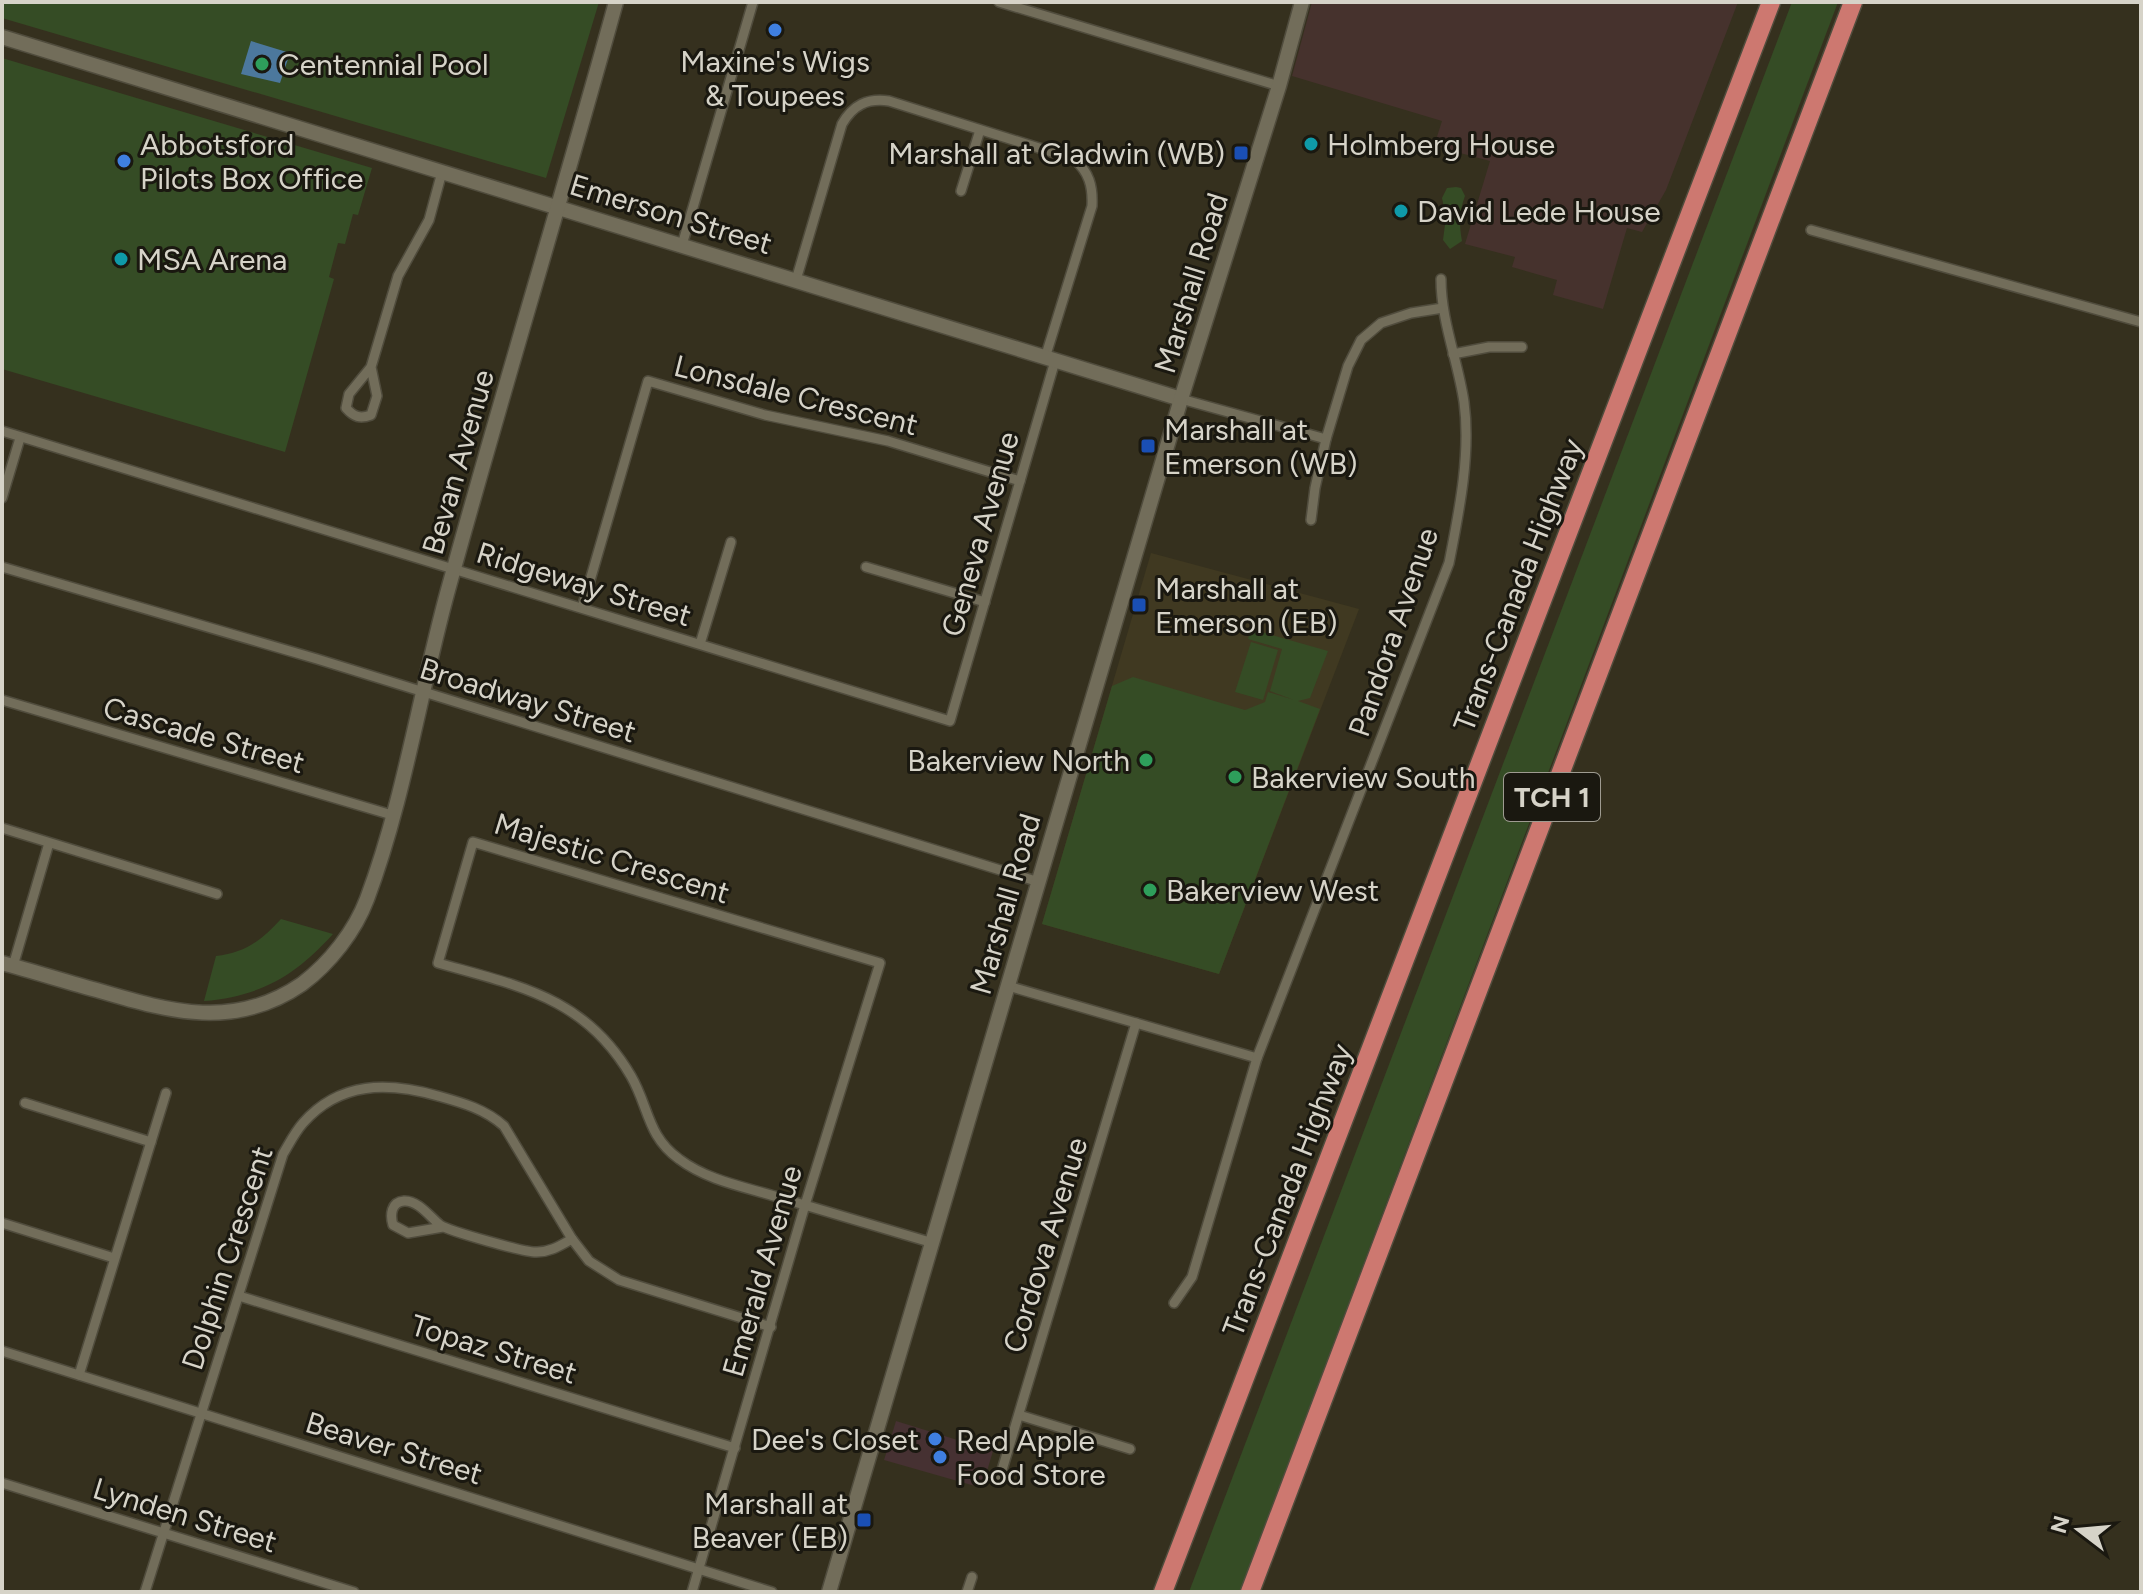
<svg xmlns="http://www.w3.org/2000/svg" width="2143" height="1594" font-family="Figtree,sans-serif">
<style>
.commercial{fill:#463132}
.built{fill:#403921}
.medical{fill:#46322d}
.green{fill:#354c25}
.water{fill:#4c789d}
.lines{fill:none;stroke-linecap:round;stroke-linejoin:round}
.street-casing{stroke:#504c3d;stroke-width:12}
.secondary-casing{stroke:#504c3d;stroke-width:17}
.highway-casing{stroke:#504c3d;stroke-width:21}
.street{stroke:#726d5a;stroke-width:9}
.secondary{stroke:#726d5a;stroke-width:14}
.highway{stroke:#cd7870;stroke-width:18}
.shop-dot{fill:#3f7fe0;stroke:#1a1810;stroke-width:3}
.leisure-dot{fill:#2e9e5b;stroke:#1a1810;stroke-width:3}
.culture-dot{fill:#0f9aa8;stroke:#1a1810;stroke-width:3}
.transit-dot{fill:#1a4fb4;stroke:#1a1810;stroke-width:3}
.labels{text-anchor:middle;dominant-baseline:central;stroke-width:6;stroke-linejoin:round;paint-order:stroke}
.shield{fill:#1a1810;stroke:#9e9b91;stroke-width:2}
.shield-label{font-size:28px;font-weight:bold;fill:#d6d3c8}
.poi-label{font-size:30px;fill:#d6d3c8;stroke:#1a1810;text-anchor:start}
.street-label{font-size:30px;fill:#d6d3c8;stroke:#1a1810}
</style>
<rect width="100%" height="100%" fill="#35301e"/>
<!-- commercial -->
<polygon class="commercial" points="896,1421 993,1451 982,1488 884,1460"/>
<!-- built -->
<polygon class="built" points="1151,553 1359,609 1219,974 1042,924"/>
<!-- medical -->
<polygon class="medical" points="1312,2 1738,2 1666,190 1642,232 1627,228 1603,309 1553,295 1557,280 1512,267 1515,257 1465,244 1490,161 1434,146 1442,121 1292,76"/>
<!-- green -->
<g class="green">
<polygon points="2,2 599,2 546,178 2,18"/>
<polygon points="1792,2 1838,2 1240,1592 1189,1592"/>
<polygon points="2,58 372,168 358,215 353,214 345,244 338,243 329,277 334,279 285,452 2,369"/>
<path d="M1456 187 1461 188 1465 196C1459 212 1459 224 1462 241L1450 249 1443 240 1446 217 1442 198 1447 188Z"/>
<polygon points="1251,629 1328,651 1310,698 1298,701 1320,709 1219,974 1042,924 1112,686 1133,677 1245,710 1265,702 1268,692 1294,700 1270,691 1282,649 1248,639"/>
<polygon points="1251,642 1278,650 1263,700 1235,692"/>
<path d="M281 919 333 934C295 976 261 996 204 1001L216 956C245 953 262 940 281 919Z"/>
</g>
<!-- water -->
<polygon class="water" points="251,41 290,53 280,83 241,74"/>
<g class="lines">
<defs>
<g id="street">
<polyline points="999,2 1279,86"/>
<polyline points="961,191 980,130"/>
<polyline points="1811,230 2141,322"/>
<polyline points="682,245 753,2"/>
<path d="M796 280 842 124C853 105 867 98 889 101L1074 159C1089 172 1093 186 1092 206L1045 358"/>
<polyline points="1453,354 1489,347 1522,347"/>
<path d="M371 367 377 396 371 415C360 419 354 417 346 408L349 394 371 367 398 276 429 220 442 172"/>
<polyline points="1181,399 1326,439"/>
<polyline points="2,431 950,721 1055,361"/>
<polyline points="2,498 20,438"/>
<polyline points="1311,520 1315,488 1326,439 1348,366 1361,340 1381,323 1411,313 1443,308"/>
<polyline points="2,567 317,659 1039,882"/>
<polyline points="866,567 985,602"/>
<polyline points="582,608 648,381 765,415 888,441 1020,481"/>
<polyline points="700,644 731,542"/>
<polyline points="2,700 392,815"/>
<polyline points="2,828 217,894"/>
<polyline points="13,966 49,843"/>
<polyline points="1008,986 1257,1058"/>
<polyline points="25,1103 151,1142"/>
<polyline points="2,1223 114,1258"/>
<path d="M443 1227 408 1233 393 1225C390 1215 391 1202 404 1201 418 1200 430 1217 440 1225 449 1231 526 1253 537 1252 551 1252 561 1245 572 1239"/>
<polyline points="239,1296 735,1448"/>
<path d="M1174 1303 1192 1277 1257 1058 1449 563C1459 512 1471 454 1464 402 1458 361 1441 321 1441 279"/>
<polyline points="2,1351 772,1592"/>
<polyline points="79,1375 166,1093"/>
<polyline points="1019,1415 1130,1449"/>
<polyline points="999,1480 1136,1023"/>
<polyline points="2,1483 354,1592"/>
<path d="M145 1592 283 1154C289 1144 295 1132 303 1123 340 1081 388 1082 438 1096 463 1103 485 1109 504 1126L572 1239 589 1261 619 1280 771 1327"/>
<path d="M692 1592 805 1205 880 963 473 842 438 963C519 986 585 997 631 1076 649 1107 647 1136 679 1159 708 1181 746 1187 781 1198 831 1213 882 1228 933 1243"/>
<polyline points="967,1592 972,1577"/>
</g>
<g id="secondary">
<polyline points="2,37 1181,399"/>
<path d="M2 963C35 972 67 982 100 991 171 1012 235 1030 302 984 330 963 355 931 367 899 404 800 420 692 448 590 502 393 562 198 616 2"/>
<polyline points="829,1592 1181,399 1279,86 1302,2"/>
</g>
<g id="highway">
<polyline points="1163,1592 1771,2"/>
<polyline points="1250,1592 1853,2"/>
</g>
</defs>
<!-- street casing -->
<use href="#street" class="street-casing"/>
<!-- secondary casing -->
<use href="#secondary" class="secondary-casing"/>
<!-- highway casing -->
<use href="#highway" class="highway-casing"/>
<!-- street -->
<use href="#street" class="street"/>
<!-- secondary -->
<use href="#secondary" class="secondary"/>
<!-- highway -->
<use href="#highway" class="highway"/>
</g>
<!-- markers -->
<g class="shop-dot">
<circle cx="775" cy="30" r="8"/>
<circle cx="124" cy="161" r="8"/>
<circle cx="935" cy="1439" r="8"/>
<circle cx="940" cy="1457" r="8"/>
</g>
<g class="leisure-dot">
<circle cx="262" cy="64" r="8"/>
<circle cx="1146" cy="760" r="8"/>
<circle cx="1235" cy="777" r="8"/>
<circle cx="1150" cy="890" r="8"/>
</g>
<g class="culture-dot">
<circle cx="1311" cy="144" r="8"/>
<circle cx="1401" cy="211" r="8"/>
<circle cx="121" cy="259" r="8"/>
</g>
<g class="transit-dot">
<rect x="1233" y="145" width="16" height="16" rx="4"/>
<rect x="1140" y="438" width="16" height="16" rx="4"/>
<rect x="1131" y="597" width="16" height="16" rx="4"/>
<rect x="856" y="1512" width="16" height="16" rx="4"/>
</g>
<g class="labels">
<!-- shield labels -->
<rect class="shield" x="1504" y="773" width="96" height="48" rx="6"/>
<g class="shield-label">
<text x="1552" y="797">TCH 1</text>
</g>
<!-- poi labels -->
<g class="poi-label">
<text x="775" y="61" text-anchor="middle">Maxine's Wigs<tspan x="775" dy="34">&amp; Toupees</tspan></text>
<text x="278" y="64">Centennial Pool</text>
<text x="140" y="144">Abbotsford<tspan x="140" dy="34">Pilots Box Office</tspan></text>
<text x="1327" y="144">Holmberg House</text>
<text x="1225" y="153" text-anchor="end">Marshall at Gladwin (WB)</text>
<text x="1417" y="211">David Lede House</text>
<text x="137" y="259">MSA Arena</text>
<text x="1164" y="429">Marshall at<tspan x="1164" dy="34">Emerson (WB)</tspan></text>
<text x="1155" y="588">Marshall at<tspan x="1155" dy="34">Emerson (EB)</tspan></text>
<text x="1130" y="760" text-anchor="end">Bakerview North</text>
<text x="1251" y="777">Bakerview South</text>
<text x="1166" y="890">Bakerview West</text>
<text x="919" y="1439" text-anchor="end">Dee's Closet</text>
<text x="956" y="1440">Red Apple<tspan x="956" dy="34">Food Store</tspan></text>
<text x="848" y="1503" text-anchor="end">Marshall at<tspan x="848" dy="34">Beaver (EB)</tspan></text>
</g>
<!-- street labels -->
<g class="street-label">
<text transform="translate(671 214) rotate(17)">Emerson Street</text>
<text transform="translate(1191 283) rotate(-73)">Marshall Road</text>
<text transform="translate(796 395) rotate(14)">Lonsdale Crescent</text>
<text transform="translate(458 462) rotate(-74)">Bevan Avenue</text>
<text transform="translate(980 534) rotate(-74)">Geneva Avenue</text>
<text transform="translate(584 584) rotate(17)">Ridgeway Street</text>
<text transform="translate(1518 585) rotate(-69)">Trans-Canada Highway</text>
<text transform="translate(1393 632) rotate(-71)">Pandora Avenue</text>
<text transform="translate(528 700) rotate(17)">Broadway Street</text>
<text transform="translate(204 735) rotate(16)">Cascade Street</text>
<text transform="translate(612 858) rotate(17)">Majestic Crescent</text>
<text transform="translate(1005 904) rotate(-74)">Marshall Road</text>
<text transform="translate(1287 1190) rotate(-69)">Trans-Canada Highway</text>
<text transform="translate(1045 1245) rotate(-73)">Cordova Avenue</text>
<text transform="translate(227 1258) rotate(-72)">Dolphin Crescent</text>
<text transform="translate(762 1271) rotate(-74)">Emerald Avenue</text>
<text transform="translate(494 1349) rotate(17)">Topaz Street</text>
<text transform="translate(394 1448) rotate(17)">Beaver Street</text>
<text transform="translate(185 1515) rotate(17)">Lynden Street</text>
</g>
</g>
<!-- border -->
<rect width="2143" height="1594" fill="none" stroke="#d6d3c8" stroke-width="8"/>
<!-- north arrow -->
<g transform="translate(2079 1530) rotate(286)" stroke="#1a1810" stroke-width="6" paint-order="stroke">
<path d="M0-6L14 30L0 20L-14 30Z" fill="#d6d3c8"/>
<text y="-12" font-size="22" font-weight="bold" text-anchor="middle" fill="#d6d3c8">N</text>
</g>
</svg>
